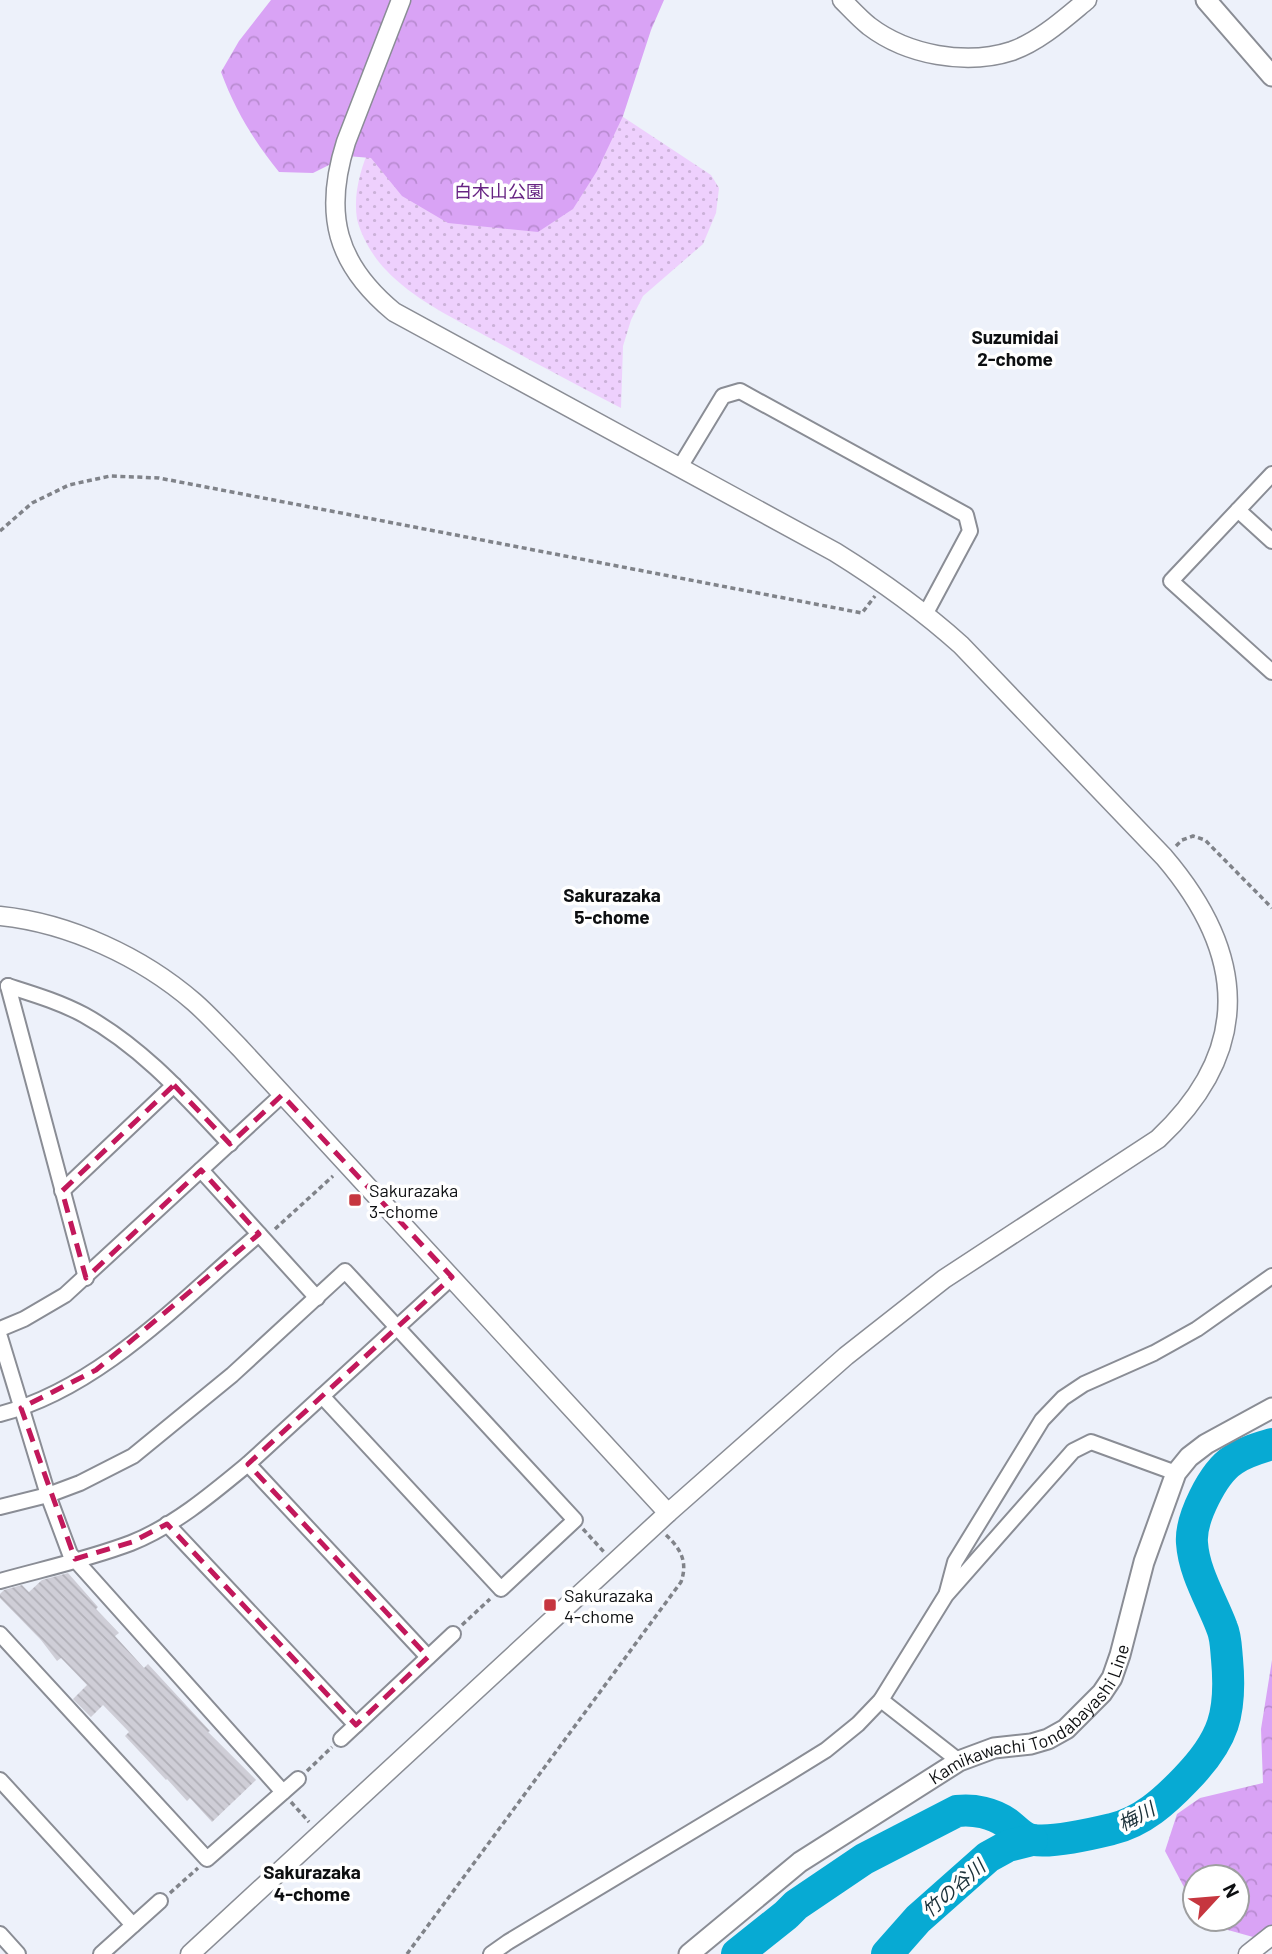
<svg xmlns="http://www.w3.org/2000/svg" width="1272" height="1954" font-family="Barlow,'Noto Sans JP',sans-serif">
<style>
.green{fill:url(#green-dots)}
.forest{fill:url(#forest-crowns)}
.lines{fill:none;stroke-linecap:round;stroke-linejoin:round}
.river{stroke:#07aad3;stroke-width:32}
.building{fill:url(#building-back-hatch)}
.minor-casing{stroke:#8a8d95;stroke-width:18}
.tertiary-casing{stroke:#8a8d95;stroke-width:21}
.secondary-casing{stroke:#8a8d95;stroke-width:23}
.path{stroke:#808389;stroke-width:3.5;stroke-dasharray:5 3.5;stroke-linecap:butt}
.minor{stroke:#fff;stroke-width:14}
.tertiary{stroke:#fff;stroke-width:18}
.secondary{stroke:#fff;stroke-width:19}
.marked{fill:none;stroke:#c2185b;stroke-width:5;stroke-dasharray:14 9;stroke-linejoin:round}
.poi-dot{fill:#c6363f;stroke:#fff;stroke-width:2.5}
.labels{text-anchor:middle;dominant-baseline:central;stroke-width:7;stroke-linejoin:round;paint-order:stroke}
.park-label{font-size:18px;fill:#672483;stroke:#fff}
.poi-label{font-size:18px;fill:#0d0f11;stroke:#fff;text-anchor:start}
.street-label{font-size:18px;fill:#0d0f11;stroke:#fff}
.neighbourhood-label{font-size:19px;font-weight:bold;fill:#0d0f11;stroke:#fff}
.water-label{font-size:19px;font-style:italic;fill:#1b3139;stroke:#fff}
</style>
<defs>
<pattern id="green-dots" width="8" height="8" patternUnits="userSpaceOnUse" patternTransform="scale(1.75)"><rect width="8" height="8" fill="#eed0fd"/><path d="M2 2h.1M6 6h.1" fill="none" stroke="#cbb1d8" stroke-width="1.8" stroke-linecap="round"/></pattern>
<pattern id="forest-crowns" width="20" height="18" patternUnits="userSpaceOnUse" patternTransform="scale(1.75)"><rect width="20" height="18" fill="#d9a3f5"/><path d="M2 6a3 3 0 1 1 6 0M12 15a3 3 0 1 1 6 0" fill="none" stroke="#b98bd1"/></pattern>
<pattern id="building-back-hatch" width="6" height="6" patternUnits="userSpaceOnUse" patternTransform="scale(1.75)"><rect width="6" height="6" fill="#cfced7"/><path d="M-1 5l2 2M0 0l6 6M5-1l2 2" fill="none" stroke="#b1b0b8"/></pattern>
</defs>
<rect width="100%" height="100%" fill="#edf1fa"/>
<!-- green -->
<path class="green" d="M605 105 711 175 719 188 716 213 703 244 643 296 631 320 623 346 621 408C575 384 530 360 484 335 451 317 412 298 386 270 373 257 361 236 357 219 353 193 361 169 370 146Z"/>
<!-- forest -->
<g class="forest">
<path d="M271 0H664L651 30 623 116 597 171 573 209 538 232 448 223 402 196 371 158 347 156 313 173 279 172C254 141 235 110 221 72L239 41Z"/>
<polygon points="1272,1660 1272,1925 1253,1937 1203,1923 1200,1919 1237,1919 1237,1877 1195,1877 1195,1908 1165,1851 1177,1814 1200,1798 1263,1783 1261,1729"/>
</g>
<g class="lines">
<!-- river -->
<g class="river">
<path d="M737 1954 786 1915 796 1905 864 1859 957 1811C974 1809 993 1813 1007 1823 1015 1829 1023 1839 1033 1840 1054 1843 1091 1834 1112 1829 1142 1822 1165 1801 1186 1779 1224 1740 1232 1713 1227 1659 1226 1649 1226 1637 1222 1628 1212 1601 1194 1573 1192 1543 1190 1519 1213 1473 1233 1460 1244 1452 1259 1448 1272 1444"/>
<polyline points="887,1954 918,1919 988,1857 1008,1846 1032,1840"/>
</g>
</g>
<!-- building -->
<polygon class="building" points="68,1573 98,1607 96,1609 119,1633 115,1636 144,1668 148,1664 210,1731 208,1732 256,1780 212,1822 190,1798 187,1801 167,1779 166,1780 125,1736 129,1732 103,1705 91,1717 73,1699 87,1685 61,1658 57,1661 41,1640 0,1598 0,1594 4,1590 22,1585 29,1592 42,1580"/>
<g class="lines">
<defs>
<g id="minor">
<polyline points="680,467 723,396 740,391 966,515 970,531 926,613"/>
<polyline points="1272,474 1171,581 1272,672"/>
<polyline points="1238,510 1272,541"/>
<polyline points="8,986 86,1278"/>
<path d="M8 986C33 994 60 1002 84 1015 142 1047 185 1096 230 1144"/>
<polyline points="201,1170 317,1298"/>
<polyline points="62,1191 174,1085"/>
<polyline points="0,1329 24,1319 65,1295 282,1095"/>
<polyline points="0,1337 48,1495 70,1554 283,1792"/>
<path d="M0 1414C101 1388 182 1299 259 1234"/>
<polyline points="248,1464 428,1657"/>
<polyline points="0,1507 48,1495 80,1483 133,1456 232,1375 345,1271 575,1520 501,1589 322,1396"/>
<polyline points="167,1524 356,1725"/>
<path d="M0 1581C43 1569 89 1559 131 1543 174 1526 213 1493 248 1464L452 1277"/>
<polyline points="947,1592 955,1562 1042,1420 1063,1398 1084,1384 1154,1353 1197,1329 1272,1276"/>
<polyline points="0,1634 207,1859 298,1779"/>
<polyline points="881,1700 959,1761"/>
<polyline points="341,1739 453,1634"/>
<polyline points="0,1780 133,1925"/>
<polyline points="0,1934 18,1954"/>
<polyline points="101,1954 160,1901"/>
<polyline points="491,1954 508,1942 784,1776 826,1750 858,1724 881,1700 946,1595 1073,1451 1091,1442 1176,1473"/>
</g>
<g id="tertiary">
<path d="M842 0C851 9 859 18 869 26 907 55 966 66 1012 51 1040 41 1064 19 1087 0"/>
<path d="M0 916C69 923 142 957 194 1002 210 1016 224 1032 240 1048L668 1513"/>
<path d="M190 1954 668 1513 846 1356 944 1279 1158 1139C1254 1049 1246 953 1164 857L961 645C921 609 880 580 835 552L394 312C336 264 323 214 346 142L401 0"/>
<polyline points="1248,1954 1272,1935"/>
</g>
<g id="secondary">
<polyline points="1206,0 1272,76"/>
<path id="s1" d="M689 1954 800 1862 959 1761 994 1748 1031 1744 1048 1739 1066 1729 1102 1693 1112 1678 1120 1655 1144 1562 1176 1473 1189 1457 1206 1444 1272 1408"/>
</g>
</defs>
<!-- minor casing -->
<use href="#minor" class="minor-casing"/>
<!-- tertiary casing -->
<use href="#tertiary" class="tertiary-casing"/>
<!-- secondary casing -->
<use href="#secondary" class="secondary-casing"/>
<!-- path -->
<g class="path">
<polyline points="0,531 32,503 69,485 110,476 159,478 862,613 875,596"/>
<polyline points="1176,846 1182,840 1193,836 1205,840 1272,908"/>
<polyline points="275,1229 333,1176"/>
<polyline points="583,1529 604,1552"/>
<polyline points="462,1625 490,1599"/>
<polyline points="307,1771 332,1747"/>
<polyline points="291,1802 309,1822"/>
<polyline points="170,1893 198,1868"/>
<path d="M407 1954 681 1582C688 1562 681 1549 666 1535"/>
</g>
<!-- minor -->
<use href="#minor" class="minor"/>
<!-- tertiary -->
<use href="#tertiary" class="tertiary"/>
<!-- secondary -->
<use href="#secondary" class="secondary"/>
</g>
<!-- marked area -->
<path class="marked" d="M174 1085 230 1144 282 1095 452 1277 248 1464 428 1657 356 1725 167 1524 132 1542 75 1559 21 1408 96 1370 259 1234 201 1170 86 1278 62 1191Z"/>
<!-- markers -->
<g class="poi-dot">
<rect x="348" y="1193" width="14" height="14" rx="3.5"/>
<rect x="543" y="1598" width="14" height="14" rx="3.5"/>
</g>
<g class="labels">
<!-- park labels -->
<g class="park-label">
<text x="499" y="191">白木山公園</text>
</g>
<!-- poi labels -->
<g class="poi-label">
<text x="369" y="1190">Sakurazaka<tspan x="369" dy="21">3-chome</tspan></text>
<text x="564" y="1595">Sakurazaka<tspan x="564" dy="21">4-chome</tspan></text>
</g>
<!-- street labels -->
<g class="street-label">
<text stroke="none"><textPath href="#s1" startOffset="424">Kamikawachi Tondabayashi Line</textPath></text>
</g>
<!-- neighbourhood labels -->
<g class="neighbourhood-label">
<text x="1015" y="336">Suzumidai<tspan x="1015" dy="22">2-chome</tspan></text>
<text x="612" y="894">Sakurazaka<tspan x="612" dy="22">5-chome</tspan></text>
<text x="312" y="1871">Sakurazaka<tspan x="312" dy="22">4-chome</tspan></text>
</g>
<!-- water labels -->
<g class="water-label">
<text transform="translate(1136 1816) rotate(-28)">梅川</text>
<text transform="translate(953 1888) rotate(-41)">竹の谷川</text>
</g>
</g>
<!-- north arrow -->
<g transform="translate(1216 1898) rotate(64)"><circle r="33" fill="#ffffff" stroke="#9e9fa0" stroke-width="2"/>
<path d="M0-5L12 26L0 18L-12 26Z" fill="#c6363f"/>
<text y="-10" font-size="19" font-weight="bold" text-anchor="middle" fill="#0d0f11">N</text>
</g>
</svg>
